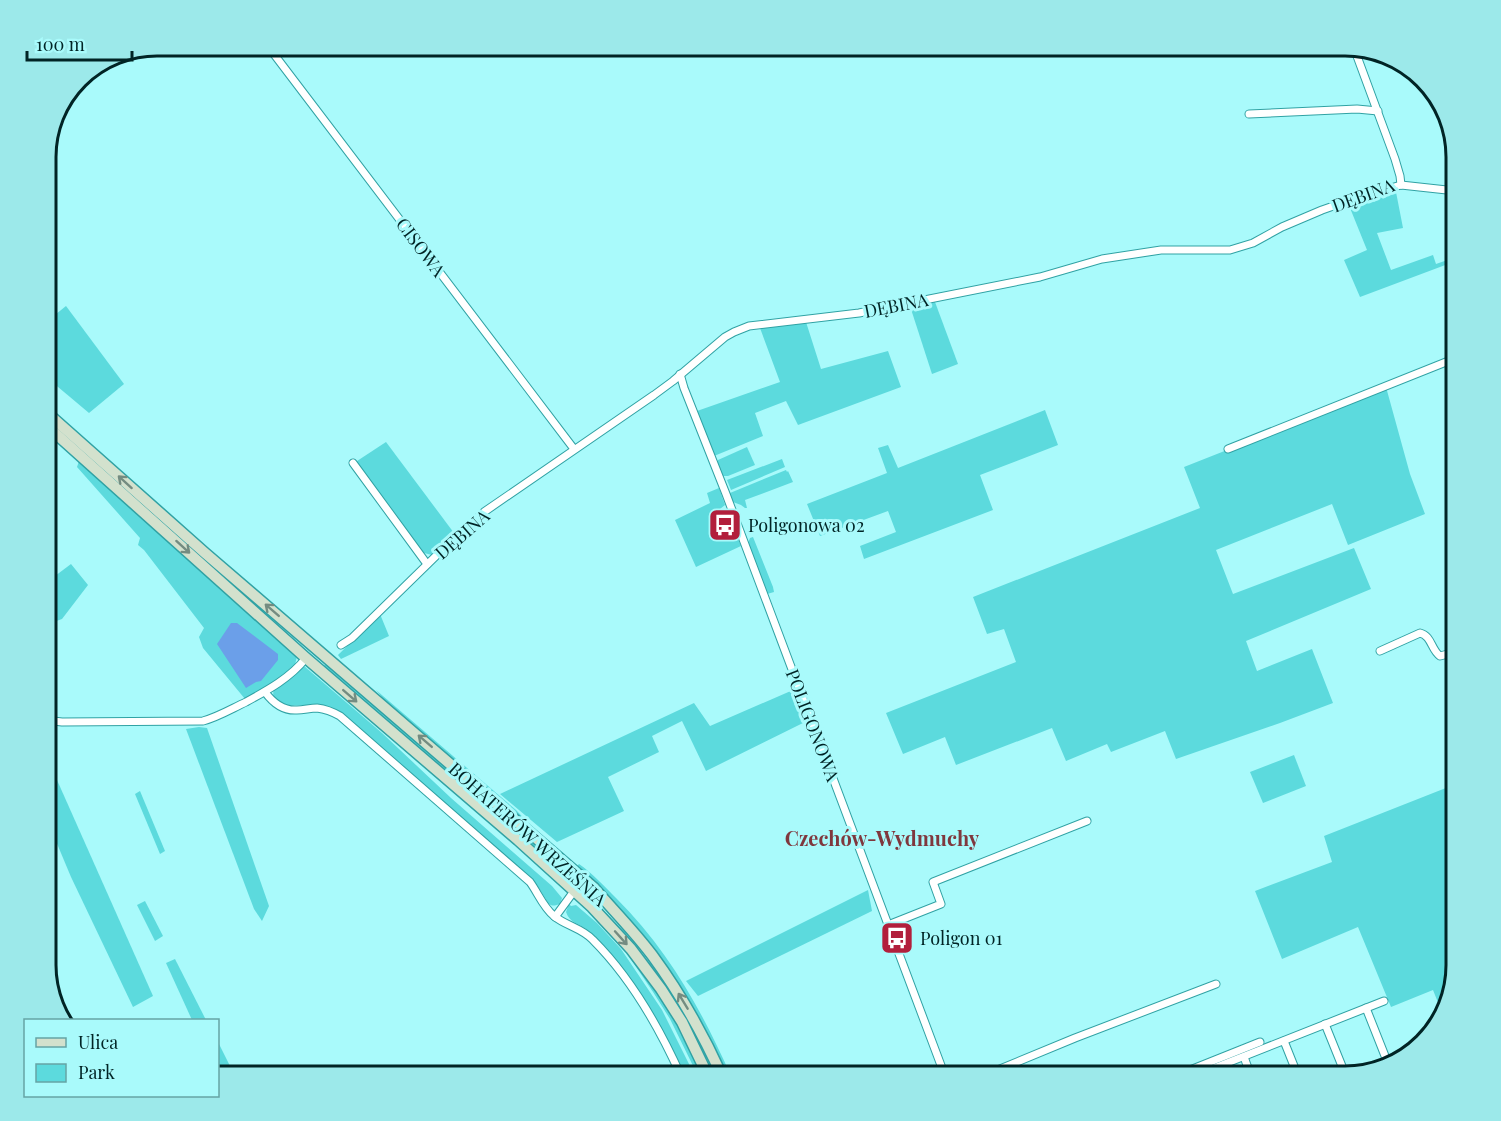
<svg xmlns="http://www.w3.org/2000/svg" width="1501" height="1121" font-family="'Playfair Display',serif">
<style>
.green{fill:#5cdadd}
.water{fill:#6b9fe9}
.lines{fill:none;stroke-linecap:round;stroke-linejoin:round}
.minor-casing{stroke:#30a2a4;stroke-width:9}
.secondary-casing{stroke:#30a2a4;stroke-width:13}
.minor{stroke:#fff;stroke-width:7}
.secondary{stroke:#d3e1cd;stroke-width:10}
.oneway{stroke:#748c81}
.labels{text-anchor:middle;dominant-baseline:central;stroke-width:6;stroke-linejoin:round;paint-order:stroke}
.street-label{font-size:18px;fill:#012425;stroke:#a9fafb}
.poi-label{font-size:18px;fill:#012425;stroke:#a9fafb;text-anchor:start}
.neighbourhood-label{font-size:20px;font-weight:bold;fill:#7f373d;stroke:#a9fafb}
.rim{fill:none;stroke:#012425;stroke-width:3}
</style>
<rect width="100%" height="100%" fill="#a9fafb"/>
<!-- green -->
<g class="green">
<polygon points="1396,192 1403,228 1377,233 1391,270 1433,255 1436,264 1456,257 1456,261 1360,297 1344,260 1367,250 1348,203 1386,193"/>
<polygon points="935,302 958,364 932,374 910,306"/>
<polygon points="66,306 124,384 89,413 45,376 45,323"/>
<polygon points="806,322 821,369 888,351 901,387 798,425 786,401 755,413 763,436 714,456 697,411 780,382 760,328"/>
<polygon points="1386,387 1410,474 1425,514 1348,545 1332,504 1216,550 1233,594 1354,548 1371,589 1246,641 1257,671 1312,649 1333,703 1280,723 1176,759 1165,731 1111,752 1107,744 1066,761 1052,728 956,765 945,737 903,754 886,713 1016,662 1004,629 987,634 973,597 1200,508 1184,467"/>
<polygon points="1045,410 1058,445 980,475 993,510 864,559 860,546 896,532 888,511 820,536 807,504 887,473 878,448 888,445 898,468"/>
<polygon points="386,442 454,533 432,555 424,553 406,533 354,463"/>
<polygon points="747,447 755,465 728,476 723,476 717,462 718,460"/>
<polygon points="782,459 785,467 731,490 727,480"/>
<polygon points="79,461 218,587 297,656 295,665 273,684 245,699 203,648 199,637 204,628 144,550 138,545 140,538 77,467"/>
<polygon points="786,470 787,472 788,471 793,482 745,500 747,508 745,508 741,505 733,502 730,493"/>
<path d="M719 488 725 505 720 509V516L717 518 718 521 720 520 722 521 721 524 725 528 727 526C734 532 738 538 741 546L696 567 675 520 710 503 707 493Z"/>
<polygon points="753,537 773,587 774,592 767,594 748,543 750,538"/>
<polygon points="71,564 88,585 62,619 45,625 45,580 47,582"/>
<polygon points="380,614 389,636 341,659 338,655"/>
<polygon points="327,663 567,870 564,874 324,666"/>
<path d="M304 666 382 733 451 798 552 886 562 898 560 904C556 905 553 907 549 904 548 903 538 886 534 881L345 716C337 711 329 706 319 705 308 703 267 713 274 688L286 681Z"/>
<polygon points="376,690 516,810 530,825 522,821 386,702"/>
<polygon points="793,690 805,722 706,771 682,721 652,736 659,752 608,777 624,811 557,842 500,794 694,703 710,726"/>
<polygon points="199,727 207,728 269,906 262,921 254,909 186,729"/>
<polygon points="45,753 153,996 133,1007 71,877 45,815"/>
<polygon points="1294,755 1306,786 1263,803 1250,772"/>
<polygon points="1456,784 1456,965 1441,1010 1433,990 1391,1007 1358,927 1282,959 1255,891 1332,862 1324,836"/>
<polygon points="140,791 165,851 160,854 135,794"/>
<path d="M579 864C592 873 605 887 616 898 669 951 701 1009 731 1076H726C712 1044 696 1011 677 981 649 938 614 901 576 867Z"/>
<polygon points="868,890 872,911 698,996 686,981"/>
<polygon points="588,895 625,932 660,976 698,1034 717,1076 712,1076 658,977 624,933 590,898"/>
<polygon points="145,901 163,936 155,941 137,905"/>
<path d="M569 904 571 906 576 905 597 923 621 949 662 1010 695 1076H684C662 1028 635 982 600 942 596 938 591 933 586 929 578 923 570 923 566 912Z"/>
<polygon points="622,946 631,954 677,1022 703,1076 698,1076 670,1019 653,992"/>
<polygon points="175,959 206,1020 192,1020 166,963"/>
<polygon points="218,1042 235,1076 218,1076"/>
</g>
<!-- water -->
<polygon class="water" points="231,623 237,623 278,654 278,660 261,681 256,682 246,688 217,644"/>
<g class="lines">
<defs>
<g id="minor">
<polyline points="267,45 574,449"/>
<polyline points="1354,48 1395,159 1400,176 1401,185"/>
<polyline points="1249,114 1357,109 1378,111"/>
<polyline points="680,374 684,388 726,494 945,1076"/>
<polyline points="1228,449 1456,358"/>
<polyline points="353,463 427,564"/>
<polyline points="341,645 352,638 441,551 484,512 654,395 673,381 725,337 734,332 749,326 859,313 1040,277 1102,259 1161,250 1230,250 1253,243 1282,227 1322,210 1359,197 1401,185 1456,191"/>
<path d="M1380 651 1420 633C1432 636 1431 650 1440 656L1456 652"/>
<path d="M265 692C273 703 283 711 297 710 304 710 310 708 317 708 325 709 333 712 340 716L530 882C538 893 543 907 554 916 566 926 582 928 593 940 631 978 659 1027 681 1076"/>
<path d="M45 720 62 722 203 721C218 717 231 709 246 702 268 690 290 678 306 658"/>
<polyline points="555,917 583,879"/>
<polyline points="888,925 941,904 933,882 1087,821"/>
<polyline points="1366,1008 1389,1066"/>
<polyline points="1325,1024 1346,1076"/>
<polyline points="1284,1041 1298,1076"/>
<polyline points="1244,1057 1251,1076"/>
<polyline points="983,1076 1075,1038 1216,984"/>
<polyline points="1175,1076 1260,1042"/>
<polyline points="1194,1076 1384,1001"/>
</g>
<g id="secondary">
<path d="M45 411 205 553 594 888C613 910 634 931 652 955 680 993 703 1034 722 1076"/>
<polyline points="45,424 306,658 518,840 592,907 631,949 661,989 682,1022 708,1076"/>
</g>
</defs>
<!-- minor casing -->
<use href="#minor" class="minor-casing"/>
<!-- secondary casing -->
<use href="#secondary" class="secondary-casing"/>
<!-- minor -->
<use href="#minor" class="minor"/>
<!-- secondary -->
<use href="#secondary" class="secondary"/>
</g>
<!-- one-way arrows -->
<defs><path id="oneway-shaft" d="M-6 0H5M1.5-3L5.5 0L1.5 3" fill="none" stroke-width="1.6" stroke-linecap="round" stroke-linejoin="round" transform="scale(1.5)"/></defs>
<g class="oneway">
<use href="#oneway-shaft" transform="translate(125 482) rotate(-138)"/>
<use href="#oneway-shaft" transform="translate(183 547) rotate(42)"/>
<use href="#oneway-shaft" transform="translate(272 610) rotate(-139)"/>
<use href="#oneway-shaft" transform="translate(350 696) rotate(41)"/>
<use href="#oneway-shaft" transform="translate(425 741) rotate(-139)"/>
<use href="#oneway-shaft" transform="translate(621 938) rotate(48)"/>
<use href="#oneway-shaft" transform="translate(683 1001) rotate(-121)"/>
</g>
<!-- icons -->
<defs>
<symbol id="bus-square" viewBox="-11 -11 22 22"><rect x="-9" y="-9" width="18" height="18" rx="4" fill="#b21f3c" stroke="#a9fafb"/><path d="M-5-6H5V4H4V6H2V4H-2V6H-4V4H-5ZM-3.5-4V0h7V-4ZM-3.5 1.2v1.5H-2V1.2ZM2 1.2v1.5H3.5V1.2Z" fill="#fff"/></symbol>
</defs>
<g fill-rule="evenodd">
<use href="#bus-square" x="706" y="506" width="38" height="38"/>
<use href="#bus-square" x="878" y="919" width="38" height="38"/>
</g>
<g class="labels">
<!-- street labels -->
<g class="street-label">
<text transform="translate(1363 195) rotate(-20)">DĘBINA</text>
<text transform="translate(421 247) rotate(53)">CISOWA</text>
<text transform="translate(896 305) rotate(-11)">DĘBINA</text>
<text transform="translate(462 534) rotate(-41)">DĘBINA</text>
<text transform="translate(813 725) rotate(69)">POLIGONOWA</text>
<text transform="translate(528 834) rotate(42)">BOHATERÓW WRZEŚNIA</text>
</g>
<!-- poi labels -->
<g class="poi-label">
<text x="748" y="525">Poligonowa 02</text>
<text x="920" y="938">Poligon 01</text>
</g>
<!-- neighbourhood labels -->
<g class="neighbourhood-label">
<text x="882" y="837">Czechów-Wydmuchy</text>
</g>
</g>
<!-- crop -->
<path d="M0 0H1501V1121H0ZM157 56H1345A101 101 0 0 1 1446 157V965A101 101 0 0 1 1345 1066H157A101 101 0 0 1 56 965V157A101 101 0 0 1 157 56Z" fill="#9ce9ea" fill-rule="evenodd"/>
<path class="rim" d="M157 56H1345A101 101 0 0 1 1446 157V965A101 101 0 0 1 1345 1066H157A101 101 0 0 1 56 965V157A101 101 0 0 1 157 56Z"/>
<!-- legend -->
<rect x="24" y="1019" width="195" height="78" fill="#a9fafb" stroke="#66a4a5" stroke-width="1.5"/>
<rect x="36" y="1038" width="30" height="9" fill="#d3e1cd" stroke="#66a4a5" stroke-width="1.5"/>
<text x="78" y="1049" font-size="18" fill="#012425">Ulica</text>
<rect x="36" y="1064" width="30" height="18" fill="#5cdadd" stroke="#66a4a5" stroke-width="1.5"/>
<text x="78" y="1079" font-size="18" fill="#012425">Park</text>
<!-- scale -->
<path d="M27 51v9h105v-9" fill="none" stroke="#012425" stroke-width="3"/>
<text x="36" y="51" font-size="18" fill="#012425" stroke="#a9fafb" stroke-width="4.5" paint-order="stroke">100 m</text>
</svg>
